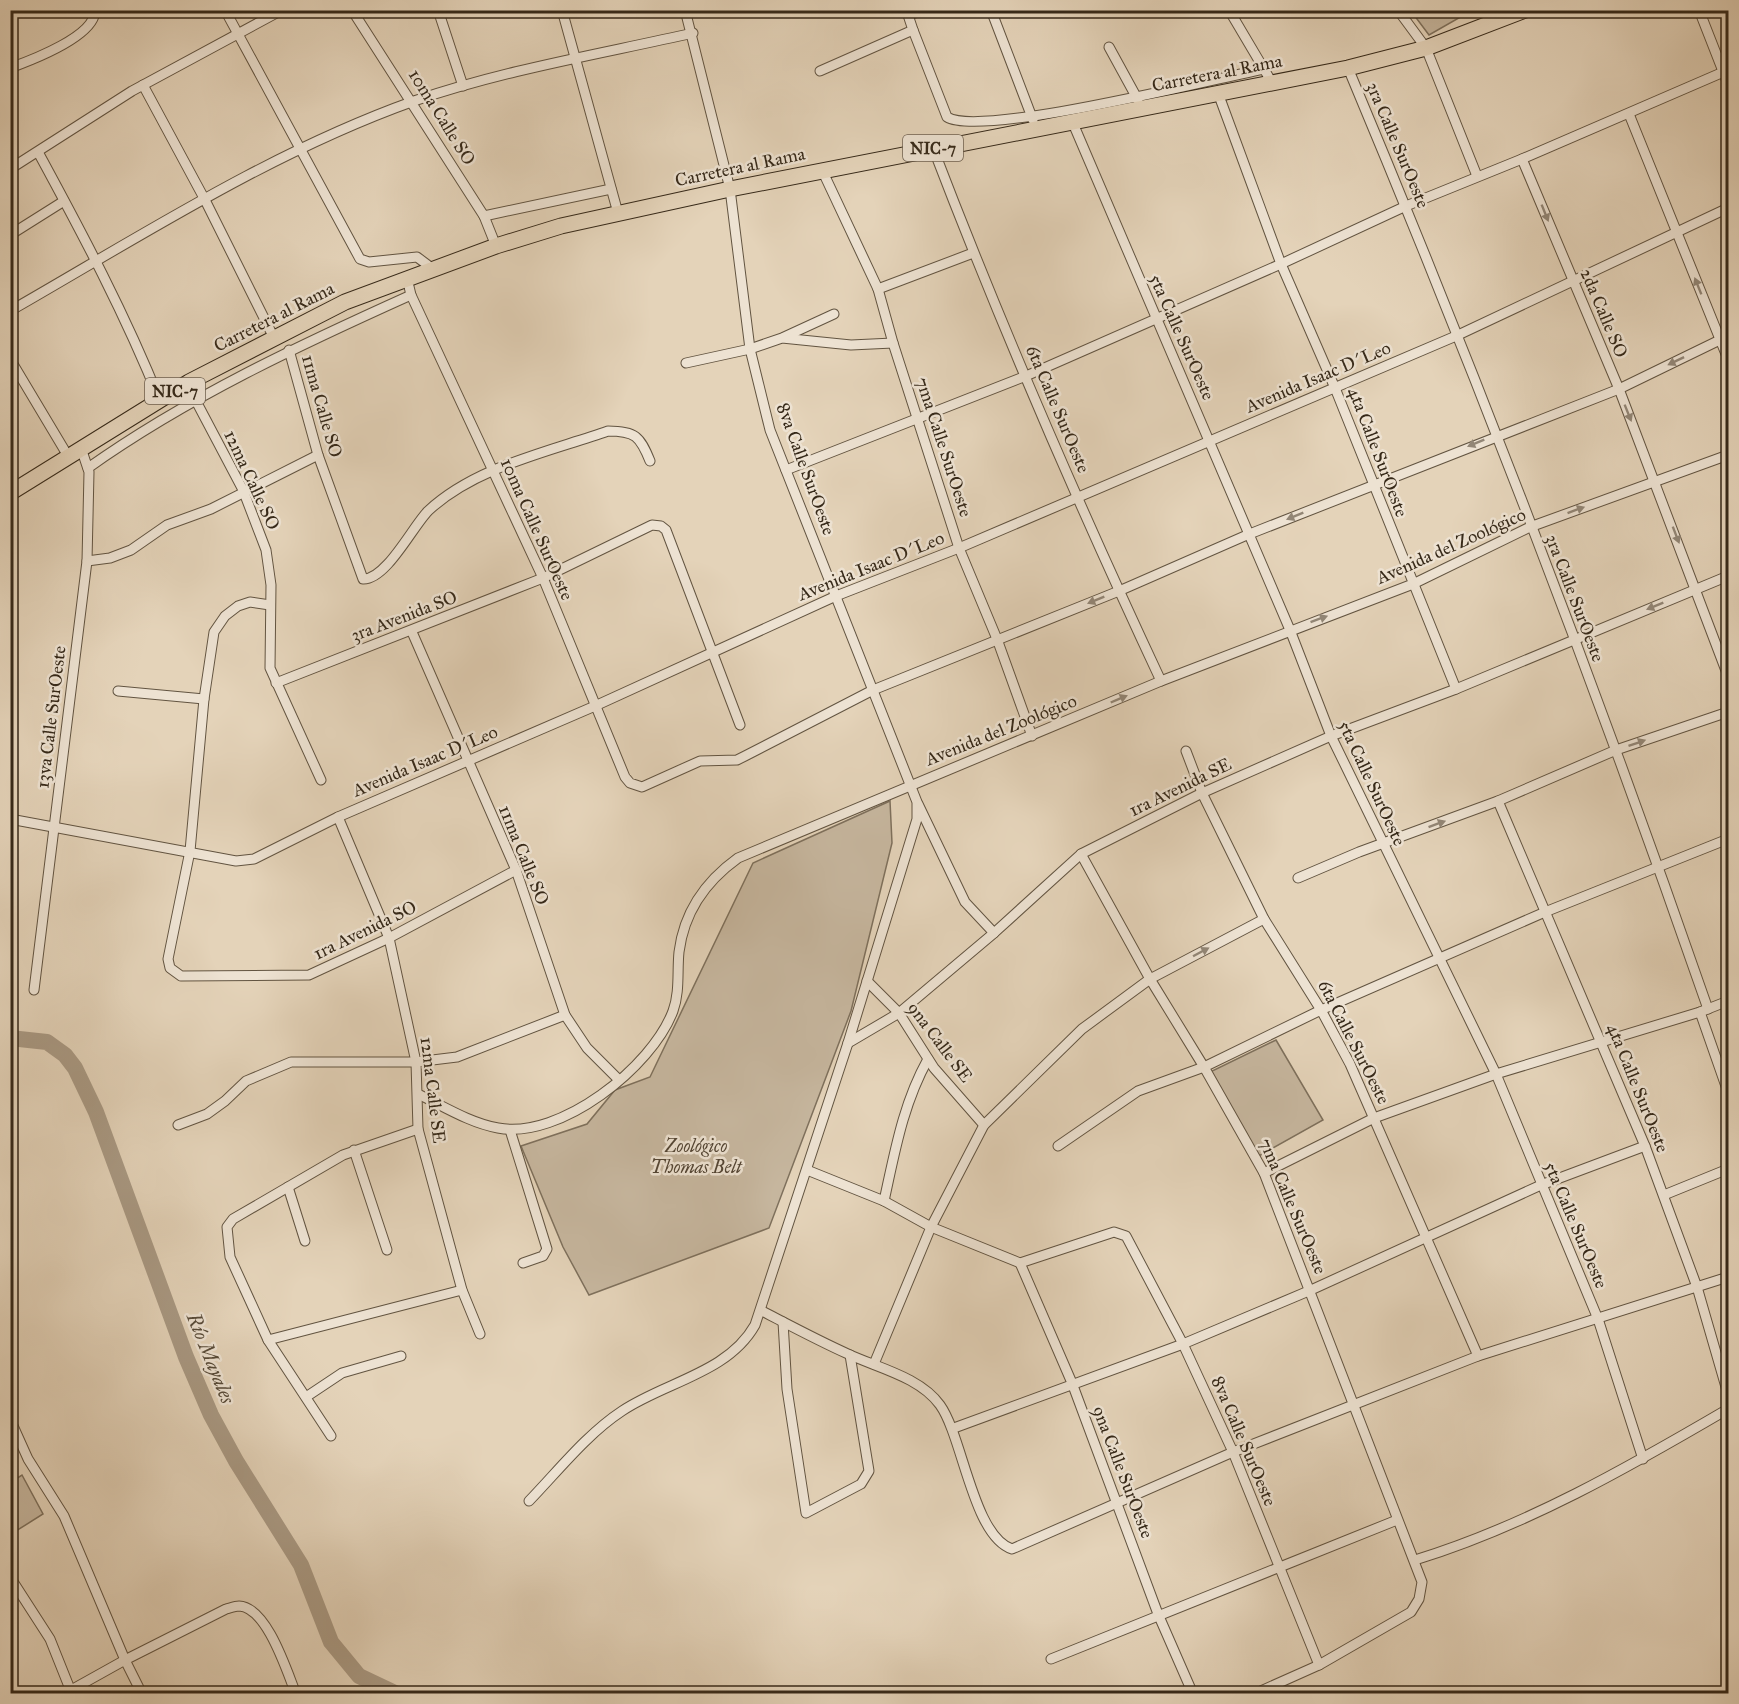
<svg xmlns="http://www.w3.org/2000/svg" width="1739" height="1704" font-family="'IM FELL Great Primer',serif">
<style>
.green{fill:#c6b69e;stroke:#7e705c;stroke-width:1.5}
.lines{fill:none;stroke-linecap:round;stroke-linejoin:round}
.river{stroke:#a99983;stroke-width:16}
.minor-casing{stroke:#625441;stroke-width:11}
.trunk-casing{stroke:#362919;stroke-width:17}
.minor{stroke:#ede2d2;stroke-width:9}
.trunk{stroke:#e4d3b9;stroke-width:15}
.oneway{fill:#928676}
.labels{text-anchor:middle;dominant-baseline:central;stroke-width:5;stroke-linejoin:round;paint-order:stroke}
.shield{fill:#ede2d2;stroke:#6d6050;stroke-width:1.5}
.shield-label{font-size:16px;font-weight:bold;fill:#362919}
.street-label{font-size:18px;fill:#362919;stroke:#ede2d2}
.park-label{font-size:18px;font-style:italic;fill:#534534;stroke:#ede2d2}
.water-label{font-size:20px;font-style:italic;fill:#584b39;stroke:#ede2d2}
</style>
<rect width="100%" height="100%" fill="#e4d3b9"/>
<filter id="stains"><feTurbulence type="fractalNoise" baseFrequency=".00333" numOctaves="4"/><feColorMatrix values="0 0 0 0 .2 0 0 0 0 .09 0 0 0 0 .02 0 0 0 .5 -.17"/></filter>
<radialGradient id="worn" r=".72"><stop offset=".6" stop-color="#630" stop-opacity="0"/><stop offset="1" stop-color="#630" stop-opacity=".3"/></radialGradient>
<!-- green -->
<g class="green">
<polygon points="1411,11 1471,11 1429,35"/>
<polygon points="890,801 892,843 851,1011 769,1228 589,1295 563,1247 521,1146 587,1124 615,1090 650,1077 753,863"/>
<polygon points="1276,1040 1323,1120 1257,1157 1208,1073"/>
<polygon points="22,1475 43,1514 16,1531 11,1522 11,1482"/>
</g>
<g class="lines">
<!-- river -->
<polyline class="river" points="10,1038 47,1042 65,1055 75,1068 96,1112 186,1357 211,1415 236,1461 301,1565 331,1642 359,1676 397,1694"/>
<defs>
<g id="minor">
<polyline points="225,10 360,259 369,262 417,257 433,269"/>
<polyline points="352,10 484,216 496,246"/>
<polyline points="438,10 463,86"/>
<polyline points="562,10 618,213"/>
<polyline points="991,10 1033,120"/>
<polyline points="1229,10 1271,81"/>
<polyline points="1398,10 1426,48 1477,176"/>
<polyline points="1699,10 1728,84"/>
<path d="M913 30 947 117C980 138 1213 79 1264 69"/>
<polyline points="1109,47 1138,100"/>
<path d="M10 68C32 60 96 36 95 10"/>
<path d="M1348 68C1478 378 1598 692 1708 1009"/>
<polyline points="820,71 913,30 908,15 925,10"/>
<polyline points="143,85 205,200 274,338"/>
<polyline points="1218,93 1281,264 1335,388 1456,689"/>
<polyline points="1629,114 1728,359"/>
<polyline points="1072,121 1290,630 1331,736 1496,1074 1598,1319 1643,1459"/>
<path d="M933 148C1002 328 1079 506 1161 681"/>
<path d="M38 152C82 233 125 314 160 401"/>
<polyline points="1522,159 1619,389 1728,676"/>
<polyline points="10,169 132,91 282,10"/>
<polyline points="822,170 878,289 893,343 959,548 997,639 1032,736"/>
<polyline points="484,216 611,189"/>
<polyline points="10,235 64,201"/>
<polyline points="407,278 411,295 543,578 625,777 630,783 642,787 700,761 737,760 745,756 873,690 1119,591 1247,535 1619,389 1728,336"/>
<polyline points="878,289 973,253"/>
<path d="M10 311C141 236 271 152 414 101 504 70 600 54 693 33"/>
<polyline points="784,337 834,314"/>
<path d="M289 350 318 455 363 579C386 580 413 526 428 511 475 467 548 452 608 431 635 431 640 436 650 461"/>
<polyline points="10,359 68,456"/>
<polyline points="686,363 750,349 782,338 851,345 893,343"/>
<polyline points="196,401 243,490 266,550 271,585 270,668 321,780"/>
<path d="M88 468C188 397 300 345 411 295"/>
<polyline points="786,470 1026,376 1281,264 1406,206 1522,159 1728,70"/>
<polyline points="87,561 110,558 131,550 167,525 211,509 318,455"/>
<polyline points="270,605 250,602 238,606 225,616 214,632 204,699 190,851 168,959 170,968 181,976 309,975 389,938 516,870"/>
<polyline points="412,632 516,870 565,1015 587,1048 619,1080"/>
<polyline points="276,683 543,578 652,525 661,526 666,530 740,725"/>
<polyline points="118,691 204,699"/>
<polyline points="1186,751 1202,793 1264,919 1321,1010 1350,1064 1478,1356"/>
<polyline points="1498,801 1645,1146 1697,1287 1728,1394"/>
<polyline points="918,804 965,902 994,933"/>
<polyline points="338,817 389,938 416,1062 418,1129 462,1290 480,1334"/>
<polyline points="10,819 236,861 254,859 338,817 595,706 836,596 959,548 1456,336 1728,208"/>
<polyline points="1081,854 1150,979 1204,1067 1264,1173 1422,1582 1419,1599 1411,1612 1319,1665 1254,1694"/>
<polyline points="1298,878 1359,852 1498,801 1616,750 1728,712"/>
<polyline points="867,981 899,1013 934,1068 984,1125"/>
<polyline points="34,990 87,561 89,472 81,448"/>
<polyline points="1700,1012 1728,1092"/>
<polyline points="848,1043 899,1013 994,933 1081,854 1202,793 1331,736 1456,689 1728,576"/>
<path d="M418 1094C443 1106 470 1123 498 1128 560 1140 652 1067 673 1011 680 992 677 971 679 952 684 912 706 881 738 858L1161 681 1413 584 1530 527 1728 455"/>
<polyline points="178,1125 207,1114 225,1101 246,1081 291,1062 416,1062 457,1057 565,1015"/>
<polyline points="510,1130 547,1249 543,1256 523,1263"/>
<polyline points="1058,1146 1138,1091 1204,1067 1321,1010 1545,912 1728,839"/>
<polyline points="354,1150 387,1250"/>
<polyline points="807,1170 884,1201 931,1227 1020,1263 1114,1232 1126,1236 1183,1344 1233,1452 1319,1665"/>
<polyline points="1264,1173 1374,1118 1496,1074 1700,1012 1728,1001"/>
<polyline points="288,1187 305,1241"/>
<polyline points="1664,1195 1728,1169"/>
<path d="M884 1201C895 1151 903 1104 928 1059"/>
<polyline points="1020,1263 1072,1383 1158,1614 1193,1694"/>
<path d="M762 1311C791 1326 819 1341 848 1354 878 1368 920 1377 940 1405 963 1437 973 1536 1012 1549L1233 1452 1478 1356 1728 1277"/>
<polyline points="783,1322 787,1389 806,1513 861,1484 869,1471 850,1355"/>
<polyline points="268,1340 462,1290"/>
<polyline points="874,1364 931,1227 984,1125 1082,1029 1150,979 1264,919"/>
<polyline points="306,1397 342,1373 401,1356"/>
<polyline points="10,1419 28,1459 64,1516 125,1660 64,1694"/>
<polyline points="954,1428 1183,1344 1311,1290 1541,1185 1645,1146"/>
<polyline points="331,1436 268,1340 230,1257 227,1227 233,1219 343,1155 418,1129"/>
<path d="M529 1501C558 1471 587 1434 622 1411 665 1382 728 1373 755 1325L848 1043 917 819V802L770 430 750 349 730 189 685 10"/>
<path d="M1415 1560C1526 1526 1629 1467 1728 1409"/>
<polyline points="10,1577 50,1639 72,1694"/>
<polyline points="1051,1659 1397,1520"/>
<path d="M142 1694 125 1660 226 1609C230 1608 235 1606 239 1606 267 1607 287 1672 296 1694"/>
</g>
<polyline id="trunk" points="10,493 189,382 345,302 496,246 561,226 730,189 1348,68 1426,48 1525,10"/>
</defs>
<!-- minor casing -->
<use href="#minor" class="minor-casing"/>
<!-- trunk casing -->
<use href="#trunk" class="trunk-casing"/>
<!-- minor -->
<use href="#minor" class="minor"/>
<!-- trunk -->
<use href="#trunk" class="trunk"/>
</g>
<!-- one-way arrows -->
<defs><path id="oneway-solid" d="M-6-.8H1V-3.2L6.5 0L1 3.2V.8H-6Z" transform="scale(1.5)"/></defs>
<g class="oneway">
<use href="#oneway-solid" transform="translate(1545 213) rotate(68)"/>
<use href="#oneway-solid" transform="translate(1698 286) rotate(-112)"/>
<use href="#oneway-solid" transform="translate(1676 361) rotate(154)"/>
<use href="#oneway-solid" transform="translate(1628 413) rotate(68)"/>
<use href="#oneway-solid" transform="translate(1476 443) rotate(158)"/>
<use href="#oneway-solid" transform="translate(1576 510) rotate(-20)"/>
<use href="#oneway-solid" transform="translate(1295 516) rotate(158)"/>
<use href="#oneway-solid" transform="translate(1676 535) rotate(69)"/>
<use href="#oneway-solid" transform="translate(1096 600) rotate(158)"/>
<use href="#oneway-solid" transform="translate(1655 606) rotate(158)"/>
<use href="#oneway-solid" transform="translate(1319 619) rotate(-20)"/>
<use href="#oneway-solid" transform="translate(1119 699) rotate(-23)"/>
<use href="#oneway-solid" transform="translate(1637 743) rotate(-19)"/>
<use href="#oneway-solid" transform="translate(1437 824) rotate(-20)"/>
<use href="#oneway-solid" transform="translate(1201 952) rotate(-28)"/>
</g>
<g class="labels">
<!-- shield labels -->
<g class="shield">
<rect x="903" y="135" width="60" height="26" rx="4.5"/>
<rect x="145" y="378" width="60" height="26" rx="4.5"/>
</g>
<g class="shield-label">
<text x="933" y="148">NIC-7</text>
<text x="175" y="391">NIC-7</text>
</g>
<!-- street labels -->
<g class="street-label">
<text transform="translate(1217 73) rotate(-11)">Carretera al Rama</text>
<text transform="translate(442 117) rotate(58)">10ma Calle SO</text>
<text transform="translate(1398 145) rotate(67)">3ra Calle SurOeste</text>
<text transform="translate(740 167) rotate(-12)">Carretera al Rama</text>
<text transform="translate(1604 313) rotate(67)">2da Calle SO</text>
<text transform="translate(274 317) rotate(-27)">Carretera al Rama</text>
<text transform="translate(1182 337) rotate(66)">5ta Calle SurOeste</text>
<text transform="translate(1318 377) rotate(-23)">Avenida Isaac D´Leo</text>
<text transform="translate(322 406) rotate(74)">11ma Calle SO</text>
<text transform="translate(1058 409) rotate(67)">6ta Calle SurOeste</text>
<text transform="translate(944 447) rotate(72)">7ma Calle SurOeste</text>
<text transform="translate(1378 452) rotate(69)">4ta Calle SurOeste</text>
<text transform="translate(806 469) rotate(70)">8va Calle SurOeste</text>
<text transform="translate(252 480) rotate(65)">12ma Calle SO</text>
<text transform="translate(537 529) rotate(66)">10ma Calle SurOeste</text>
<text transform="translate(1451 546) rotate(-24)">Avenida del Zoológico</text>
<text transform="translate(871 566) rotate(-22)">Avenida Isaac D´Leo</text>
<text transform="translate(1575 598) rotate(69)">3ra Calle SurOeste</text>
<text transform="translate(404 616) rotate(-21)">3ra Avenida SO</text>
<text transform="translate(51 717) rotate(-83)">13va Calle SurOeste</text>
<text transform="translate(1001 730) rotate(-22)">Avenida del Zoológico</text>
<text transform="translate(425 761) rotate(-23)">Avenida Isaac D´Leo</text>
<text transform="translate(1372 783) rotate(65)">5ta Calle SurOeste</text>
<text transform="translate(1180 787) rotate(-26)">1ra Avenida SE</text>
<text transform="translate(524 855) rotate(68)">11ma Calle SO</text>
<text transform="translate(365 930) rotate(-26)">1ra Avenida SO</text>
<text transform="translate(940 1042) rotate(53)">9na Calle SE</text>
<text transform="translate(1354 1042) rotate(63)">6ta Calle SurOeste</text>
<text transform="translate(1638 1088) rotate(68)">4ta Calle SurOeste</text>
<text transform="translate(433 1090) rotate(83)">12ma Calle SE</text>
<text transform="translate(1293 1206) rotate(67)">7ma Calle SurOeste</text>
<text transform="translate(1576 1225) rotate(67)">5ta Calle SurOeste</text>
<text transform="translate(1244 1441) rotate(67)">8va Calle SurOeste</text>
<text transform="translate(1123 1472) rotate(69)">9na Calle SurOeste</text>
</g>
<!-- park labels -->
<g class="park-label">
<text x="696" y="1146">Zoológico<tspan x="696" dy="21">Thomas Belt</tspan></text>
</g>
<!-- water labels -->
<g class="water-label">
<text transform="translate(211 1358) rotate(68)">Río Mayales</text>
</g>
</g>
<!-- margin -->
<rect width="1739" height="1704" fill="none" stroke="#e4d3b9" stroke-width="36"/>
<rect x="12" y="12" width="1715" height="1680" fill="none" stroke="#362919" stroke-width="3"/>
<rect x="18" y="18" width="1703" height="1668" fill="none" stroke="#362919" stroke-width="1.5"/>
<rect width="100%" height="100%" filter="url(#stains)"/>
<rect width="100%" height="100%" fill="url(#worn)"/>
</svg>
